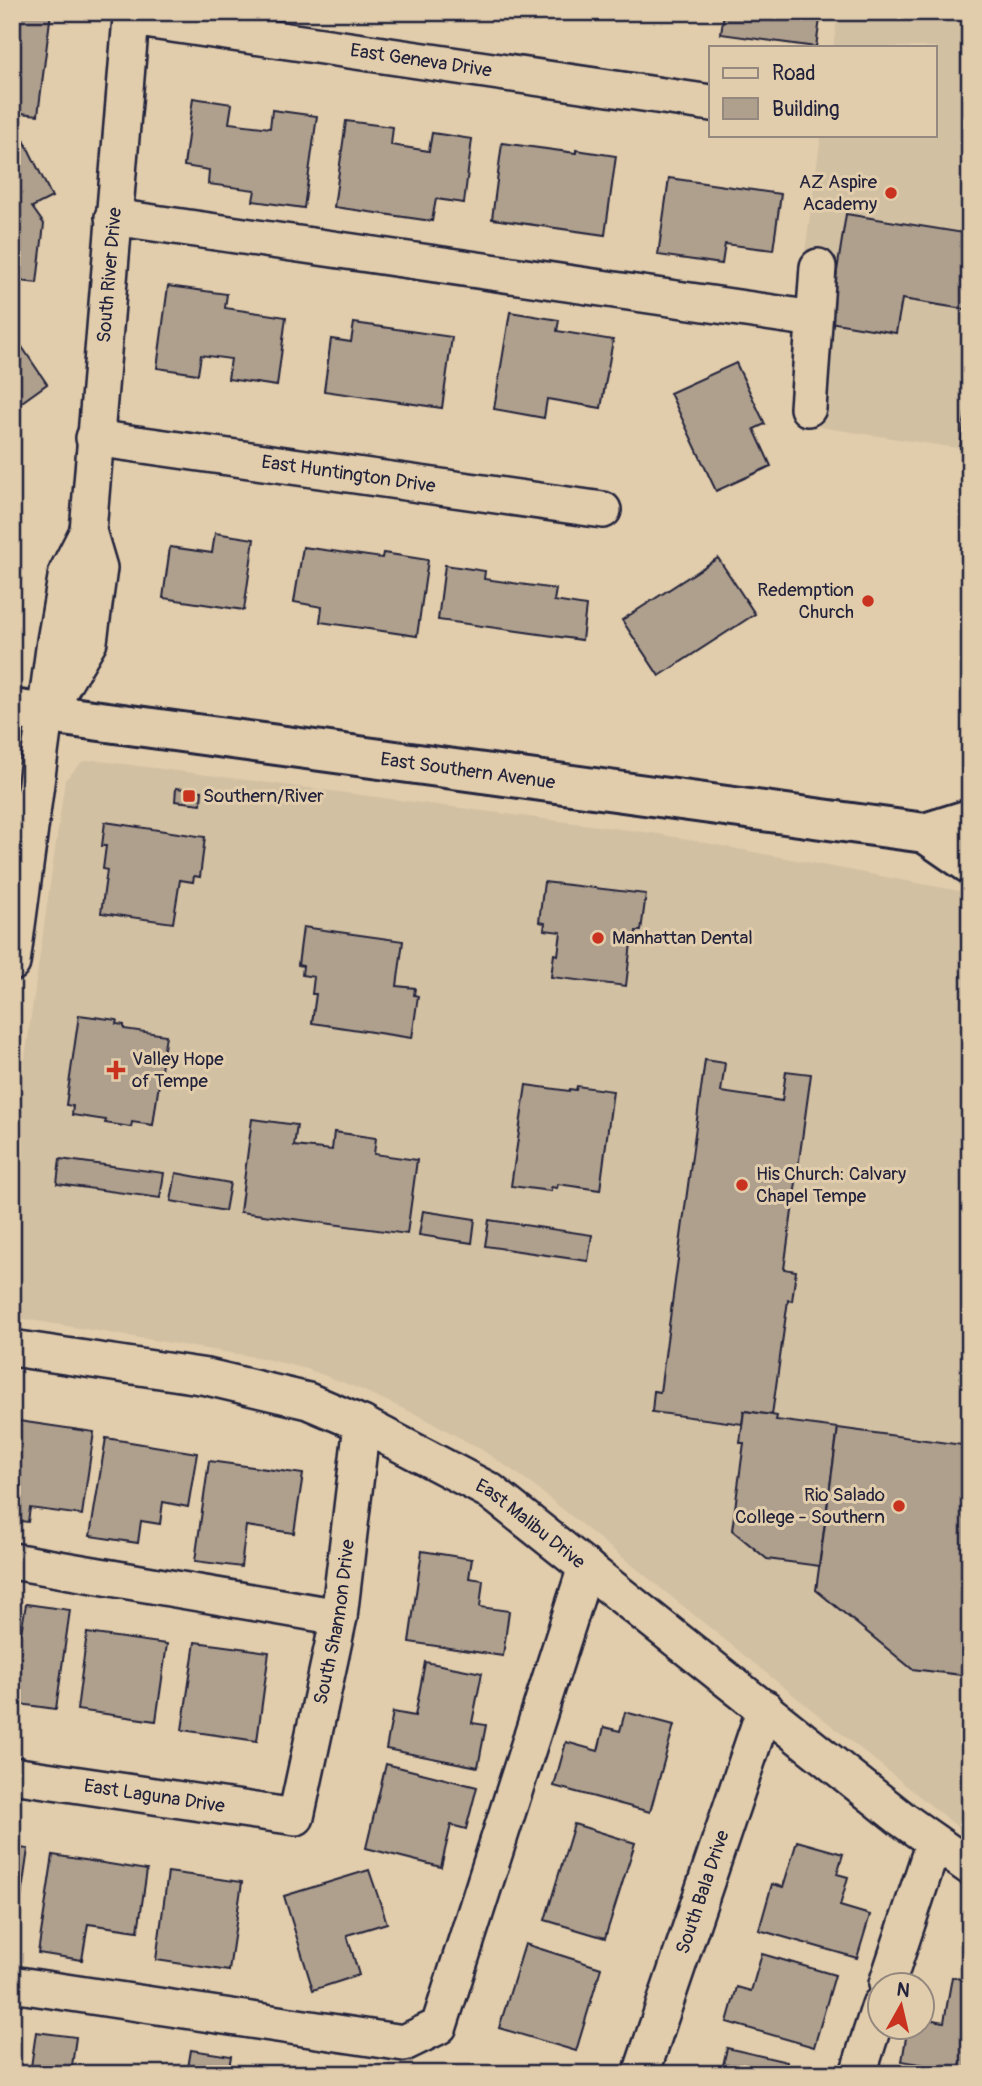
<svg xmlns="http://www.w3.org/2000/svg" width="982" height="2086" font-family="Pangolin,sans-serif">
<style>
.built{fill:#d2c0a3}
.building{fill:#afa08e;stroke:#22223b;stroke-width:2}
.lines{fill:none;stroke-linecap:round;stroke-linejoin:round}
.minor-casing{stroke:#22223b;stroke-width:40}
.major-casing{stroke:#22223b;stroke-width:44}
.minor{stroke:#e1cdac;stroke-width:35}
.major{stroke:#e1cdac;stroke-width:38}
.poi-dot{fill:#c8321e;stroke:#e1cdac;stroke-width:2.5}
.labels{text-anchor:middle;dominant-baseline:central;stroke-width:6;stroke-linejoin:round;paint-order:stroke}
.street-label{font-size:19px;fill:#22223b;stroke:#e1cdac}
.poi-label{font-size:19px;fill:#22223b;stroke:#e1cdac;text-anchor:start}
</style>
<rect width="100%" height="100%" fill="#e1cdac"/>
<filter id="ink" filterUnits="userSpaceOnUse"><feTurbulence type="fractalNoise" baseFrequency=".0143" numOctaves="2"/><feDisplacementMap in="SourceGraphic" scale="14" xChannelSelector="R" yChannelSelector="G"/><feConvolveMatrix kernelMatrix="1 2 1 2 8 2 1 2 1" color-interpolation-filters="sRGB"/></filter>
<g filter="url(#ink)">
<!-- built -->
<g class="built">
<polygon points="838,12 970,12 970,450 819,427 835,256 805,252 821,135 935,135 935,47 833,47"/>
<polygon points="93,760 659,834 970,893 970,1837 525,1479 482,1450 424,1418 355,1387 307,1369 261,1358 12,1317 12,1148 65,780 82,762"/>
</g>
<!-- building -->
<g class="building">
<polygon points="12,12 51,12 38,115 12,112"/>
<polygon points="724,12 821,12 816,47 721,34"/>
<polygon points="193,98 232,104 229,123 270,128 272,110 317,116 304,208 253,201 255,190 208,184 209,170 184,166"/>
<polygon points="346,121 393,127 391,145 429,151 432,133 472,139 464,203 436,199 432,221 334,207"/>
<polygon points="22,136 52,197 32,207 44,224 37,283 12,280 12,142"/>
<polygon points="502,143 576,153 576,150 616,156 605,235 492,219"/>
<polygon points="669,178 781,194 773,250 725,244 722,264 658,255"/>
<polygon points="846,214 970,234 970,310 902,299 896,333 829,322"/>
<polygon points="168,286 227,294 225,308 286,317 277,386 228,379 231,359 201,355 198,374 157,368"/>
<polygon points="510,312 559,320 557,331 613,340 601,408 547,399 544,418 494,409"/>
<polygon points="354,323 452,337 442,408 324,391 331,339 351,342"/>
<polygon points="12,332 47,384 12,409"/>
<polygon points="736,363 765,424 754,429 771,466 716,491 670,393"/>
<polygon points="970,388 970,449 960,448"/>
<polygon points="215,533 254,539 244,610 163,598 170,547 212,553"/>
<polygon points="303,547 382,558 383,553 428,560 417,636 320,622 322,607 294,602"/>
<polygon points="718,558 755,614 659,676 622,620"/>
<polygon points="445,565 485,571 484,579 556,589 554,601 586,606 582,640 438,620"/>
<polygon points="176,788 202,791 201,804 175,801"/>
<polygon points="105,822 205,837 200,877 194,876 193,882 180,880 173,923 101,913 107,870 103,869 106,846 102,846"/>
<polygon points="544,882 646,894 641,931 636,931 635,943 631,943 626,986 551,977 554,954 558,955 561,932 544,930 545,923 539,922"/>
<polygon points="303,927 403,941 397,986 415,988 414,995 418,996 412,1038 312,1023 316,994 312,994 314,977 302,975 303,966 298,965"/>
<polygon points="79,1015 117,1020 116,1024 124,1025 124,1029 166,1035 153,1125 132,1122 131,1127 105,1123 106,1120 72,1115 73,1106 66,1105"/>
<polygon points="705,1060 725,1063 721,1092 782,1101 786,1071 811,1074 784,1269 796,1271 792,1301 788,1300 772,1415 744,1411 742,1424 652,1412 654,1391 660,1392"/>
<polygon points="526,1085 569,1091 570,1089 576,1090 577,1086 613,1091 600,1190 558,1184 557,1188 551,1187 551,1191 511,1186"/>
<polygon points="252,1119 297,1125 294,1146 332,1150 334,1132 376,1138 374,1154 417,1160 407,1234 240,1212"/>
<polygon points="60,1159 164,1173 160,1198 57,1184"/>
<polygon points="176,1173 230,1183 225,1211 171,1201"/>
<polygon points="423,1211 475,1219 472,1243 419,1235"/>
<polygon points="489,1220 592,1235 588,1261 485,1246"/>
<polygon points="744,1411 772,1415 777,1416 776,1420 838,1428 819,1566 767,1559 732,1530 744,1443 740,1443"/>
<polygon points="12,1420 94,1432 82,1515 30,1508 28,1522 12,1520"/>
<polygon points="838,1428 970,1446 970,1676 912,1669 816,1590"/>
<polygon points="106,1438 197,1453 188,1507 163,1502 160,1524 141,1521 138,1543 90,1536"/>
<polygon points="209,1461 303,1474 294,1533 246,1526 241,1567 195,1561"/>
<polygon points="422,1551 472,1559 469,1578 483,1580 480,1607 509,1611 503,1656 409,1642"/>
<polygon points="26,1604 70,1610 56,1709 12,1703 12,1632 21,1633"/>
<polygon points="87,1633 167,1644 156,1721 77,1710"/>
<polygon points="195,1642 269,1652 257,1741 182,1730"/>
<polygon points="425,1662 482,1673 472,1723 486,1725 478,1767 386,1749 393,1712 415,1716"/>
<polygon points="625,1712 674,1725 650,1812 554,1786 566,1742 598,1751 604,1727 620,1731"/>
<polygon points="386,1764 477,1787 466,1829 451,1825 441,1867 366,1848"/>
<polygon points="574,1824 635,1843 605,1938 545,1920"/>
<polygon points="797,1841 843,1854 837,1874 848,1877 840,1906 870,1915 857,1958 759,1930 772,1884 783,1887"/>
<polygon points="12,1847 28,1849 17,1926 12,1925"/>
<polygon points="53,1855 147,1870 138,1931 88,1924 82,1960 38,1953"/>
<polygon points="369,1870 387,1923 347,1935 359,1975 313,1990 284,1896"/>
<polygon points="168,1872 242,1882 229,1971 156,1960"/>
<polygon points="525,1944 601,1968 576,2051 499,2028"/>
<polygon points="762,1954 835,1975 814,2047 727,2022 737,1987 751,1991"/>
<polygon points="952,1977 970,1981 970,2073 902,2061 908,2026 922,2026 922,2018 944,2022"/>
<polygon points="36,2032 76,2037 71,2073 76,2074 30,2074"/>
<polygon points="727,2048 787,2062 785,2074 721,2074"/>
<polygon points="191,2050 231,2056 228,2074 187,2074"/>
<polygon points="250,2068 293,2074 249,2074"/>
</g>
<g class="lines">
<defs>
<g id="minor">
<polyline points="113,217 814,319"/>
<polyline points="808,408 818,267"/>
<path id="s1" d="M94 438 603 510"/>
<path id="s2" d="M46 713 89 641 99 568 88 531 131 18 711 103"/>
<polyline points="12,963 55,641 67,572 88,531"/>
<path id="s3" d="M12 1348 207 1377 308 1401 362 1424 490 1491 902 1819 970 1867"/>
<polyline points="12,1561 339,1617"/>
<path id="s4" d="M12 1775 296 1817 339 1617 362 1424"/>
<polyline points="12,1984 404,2043 439,2026 586,1567"/>
<polyline points="887,1984 934,1842"/>
<path id="s5" d="M641 2074 765 1708"/>
<polyline points="858,2074 880,2005"/>
</g>
<g id="major">
<path id="s6" d="M12 709 925 833 970 819"/>
<polyline points="925,833 970,864"/>
</g>
</defs>
<!-- minor casing -->
<use href="#minor" class="minor-casing"/>
<!-- major casing -->
<use href="#major" class="major-casing"/>
<!-- minor -->
<use href="#minor" class="minor"/>
<!-- major -->
<use href="#major" class="major"/>
</g>
</g>
<!-- markers -->
<g class="poi-dot">
<circle cx="891" cy="193" r="7"/>
<circle cx="868" cy="601" r="7"/>
<rect x="182" y="789" width="14" height="14" rx="3.5"/>
<circle cx="598" cy="938" r="7"/>
<path d="M112.5 1059.5h7v7h7v7h-7v7h-7v-7h-7v-7h7z"/>
<circle cx="742" cy="1185" r="7"/>
<circle cx="899" cy="1506" r="7"/>
</g>
<g class="labels">
<!-- street labels -->
<g class="street-label">
<text stroke="none"><textPath href="#s2" startOffset="1004">East Geneva Drive</textPath></text>
<text stroke="none"><textPath href="#s2" startOffset="453">South River Drive</textPath></text>
<text stroke="none"><textPath href="#s1" startOffset="257">East Huntington Drive</textPath></text>
<text stroke="none"><textPath href="#s6" startOffset="460">East Southern Avenue</textPath></text>
<text stroke="none"><textPath href="#s3" startOffset="556">East Malibu Drive</textPath></text>
<text stroke="none"><textPath href="#s4" startOffset="486">South Shannon Drive</textPath></text>
<text stroke="none"><textPath href="#s4" startOffset="144">East Laguna Drive</textPath></text>
<text stroke="none"><textPath href="#s5" startOffset="192">South Bala Drive</textPath></text>
</g>
<!-- poi labels -->
<g class="poi-label">
<text x="877" y="182" text-anchor="end">AZ Aspire<tspan x="877" dy="22">Academy</tspan></text>
<text x="854" y="590" text-anchor="end">Redemption<tspan x="854" dy="22">Church</tspan></text>
<text x="203" y="796">Southern/River</text>
<text x="612" y="938">Manhattan Dental</text>
<text x="132" y="1059">Valley Hope<tspan x="132" dy="22">of Tempe</tspan></text>
<text x="756" y="1174">His Church: Calvary<tspan x="756" dy="22">Chapel Tempe</tspan></text>
<text x="885" y="1495" text-anchor="end">Rio Salado<tspan x="885" dy="22">College - Southern</tspan></text>
</g>
</g>
<!-- margin -->
<rect width="982" height="2086" fill="none" stroke="#e1cdac" stroke-width="42"/>
<rect x="21" y="21" width="940" height="2044" fill="none" stroke="#22223b" stroke-width="2.5" filter="url(#ink)"/>
<!-- legend -->
<rect x="709" y="46" width="228" height="91" fill="#e1cdac" stroke="#95897f" stroke-width="2"/>
<rect x="723" y="68" width="35" height="10" fill="#e1cdac" stroke="#95897f" stroke-width="2"/>
<text x="772" y="80" font-size="21" fill="#22223b">Road</text>
<rect x="723" y="98" width="35" height="21" fill="#afa08e" stroke="#95897f" stroke-width="2"/>
<text x="772" y="116" font-size="21" fill="#22223b">Building</text>
<!-- north arrow -->
<g transform="translate(901 2006) rotate(8)"><circle r="33" fill="#e1cdac" stroke="#95897f" stroke-width="2"/>
<path d="M0-5L12 26L0 18L-12 26Z" fill="#c8321e"/>
<text y="-10" font-size="19" font-weight="bold" text-anchor="middle" fill="#22223b">N</text>
</g>
</svg>
